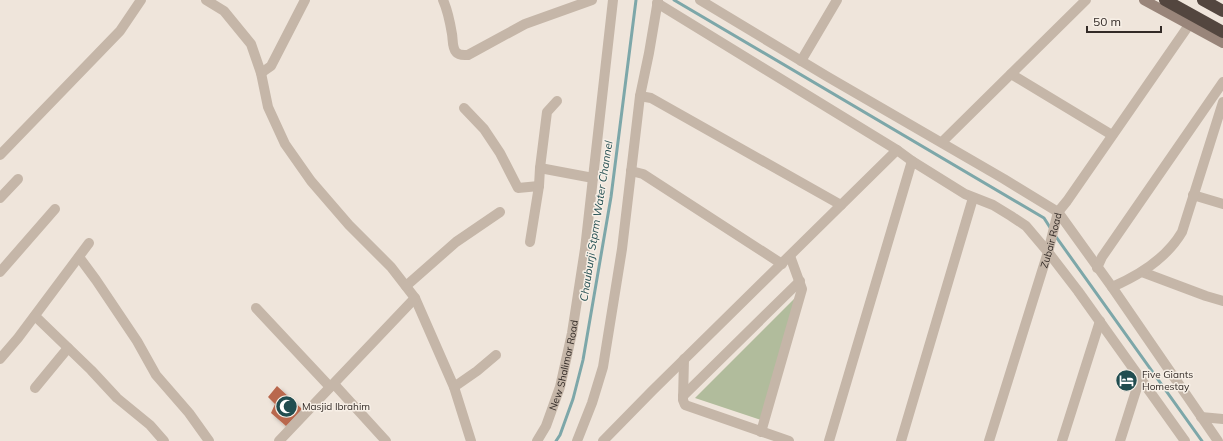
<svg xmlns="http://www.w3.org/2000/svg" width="1223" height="441" font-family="Mulish,sans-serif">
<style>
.green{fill:#b1bc9c}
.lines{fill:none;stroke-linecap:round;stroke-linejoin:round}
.stream{stroke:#7da7a9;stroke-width:3}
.building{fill:#b9684e;filter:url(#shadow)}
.minor{stroke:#c5b6a8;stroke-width:10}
.tertiary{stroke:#c5b6a8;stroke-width:10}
.secondary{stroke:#99857a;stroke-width:10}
.motorway{stroke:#53463f;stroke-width:12}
.labels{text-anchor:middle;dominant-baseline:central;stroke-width:3;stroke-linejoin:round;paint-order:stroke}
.street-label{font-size:10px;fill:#332b27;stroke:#f7efe6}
.poi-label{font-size:10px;fill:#332b27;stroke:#f7efe6;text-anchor:start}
.water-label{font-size:11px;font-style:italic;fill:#214d50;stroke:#f7efe6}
</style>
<defs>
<filter id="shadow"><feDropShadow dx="3.5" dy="3.5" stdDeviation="2" flood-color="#0004"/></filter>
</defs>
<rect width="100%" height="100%" fill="#efe5db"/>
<!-- green -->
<polygon class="green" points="798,295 761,420 695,398"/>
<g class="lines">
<!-- stream -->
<g class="stream">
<polyline points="674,0 1044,218 1051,229"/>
<polyline points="1054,234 1202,441"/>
<polyline points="556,441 560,435 573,399 583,360 611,197 636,0"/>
</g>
</g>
<!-- building -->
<polygon class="building" points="277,386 302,409 286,426 271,413 275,404 268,397"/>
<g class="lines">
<!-- minor -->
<g class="minor">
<polyline points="206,0 224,11 251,44 261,73 268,107 285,144 311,181 349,225 391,267 415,298 454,387 471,441"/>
<path d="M443 0C448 11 450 22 452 34 453 39 452 48 456 52 459 56 464 55 468 55L525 24 592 0"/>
<polyline points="700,0 828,77 1004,179 1058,212 1112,287 1218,441"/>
<polyline points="657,3 897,150 912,161 965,194 993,205 1011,216 1026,226 1048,252 1078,291 1185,441"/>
<polyline points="801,61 837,0"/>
<polyline points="261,73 271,66 305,0"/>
<polyline points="1011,74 1112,135"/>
<polyline points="640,96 651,98 841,205"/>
<polyline points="464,108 484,129 500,153 518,188 539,186"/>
<polyline points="942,142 1086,0"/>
<polyline points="0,155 120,31 141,0"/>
<polyline points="540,168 593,178"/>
<polyline points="631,171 643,174 782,264"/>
<polyline points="1193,195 1223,204"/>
<polyline points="0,198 18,179"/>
<polyline points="530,242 539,186 540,168 547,112 557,101"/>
<polyline points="79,257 96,280 137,341 156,375 189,413 209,441"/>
<polyline points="1097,268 1102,257 1223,82"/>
<polyline points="0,272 55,209"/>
<polyline points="1142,272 1206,296 1223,301"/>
<polyline points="406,286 456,242 500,212"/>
<path d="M1112 287C1140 275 1166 259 1182 232L1223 102"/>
<polyline points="256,308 330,387"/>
<polyline points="35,316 91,370 117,398 150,425 164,441"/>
<polyline points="0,359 18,338 89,243"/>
<polyline points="684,359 683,400 685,405 789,441"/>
<polyline points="334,384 386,441"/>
<polyline points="454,387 477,371 496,355"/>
<polyline points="35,388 68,348"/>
<polyline points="683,396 800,281"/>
<polyline points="1201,417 1223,419"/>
<polyline points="761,432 802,289 790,256"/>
<polyline points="279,441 415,298"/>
<polyline points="603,441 652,391 897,150"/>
<polyline points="829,441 912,161"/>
<polyline points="901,441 973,198"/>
<polyline points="1062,441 1100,321"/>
<polyline points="1120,441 1140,378"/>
</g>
<!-- tertiary -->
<g class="tertiary">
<path id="s1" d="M537 441 546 426 560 387 572 333 585 249 613 0"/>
<polyline points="577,441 592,403 603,367 622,249 640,96 649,53 658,0"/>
<path id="s2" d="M989 441 1048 252 1058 212 1067 201 1189 25"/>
</g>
<!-- secondary -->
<polyline class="secondary" points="1144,0 1223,43"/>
<!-- motorway -->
<g class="motorway">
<polyline points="1165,0 1223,32"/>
<polyline points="1203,0 1223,11"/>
</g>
</g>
<!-- icons -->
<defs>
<symbol id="hotel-disc" viewBox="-11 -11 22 22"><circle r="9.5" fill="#214d50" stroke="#f7efe6"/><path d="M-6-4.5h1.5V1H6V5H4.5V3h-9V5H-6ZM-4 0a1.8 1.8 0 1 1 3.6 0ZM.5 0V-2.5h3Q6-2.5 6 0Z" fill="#fff"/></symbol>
<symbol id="mosque-disc" viewBox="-11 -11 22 22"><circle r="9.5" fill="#214d50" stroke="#f7efe6"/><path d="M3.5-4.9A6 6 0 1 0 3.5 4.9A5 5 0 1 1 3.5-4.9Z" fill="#fff"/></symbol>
</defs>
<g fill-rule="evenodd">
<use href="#hotel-disc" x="1114" y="368" width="25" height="25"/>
<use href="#mosque-disc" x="274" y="394" width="25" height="25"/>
</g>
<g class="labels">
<!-- street labels -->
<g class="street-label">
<text stroke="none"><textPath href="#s2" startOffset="210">Zubair Road</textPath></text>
<text stroke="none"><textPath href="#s1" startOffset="81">New Shalimar Road</textPath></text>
</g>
<!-- poi labels -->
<g class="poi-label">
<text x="1142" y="374">Five Giants<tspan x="1142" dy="12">Homestay</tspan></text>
<text x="302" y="406">Masjid Ibrahim</text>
</g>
<!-- water labels -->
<g class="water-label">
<text transform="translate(596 221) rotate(-81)">Chauburji Stprm Water Channel</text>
</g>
</g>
<!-- scale -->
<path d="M1087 26v6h74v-6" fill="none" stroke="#332b27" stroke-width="2"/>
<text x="1093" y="26" font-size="12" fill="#332b27" stroke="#f7efe6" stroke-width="3" paint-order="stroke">50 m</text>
</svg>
